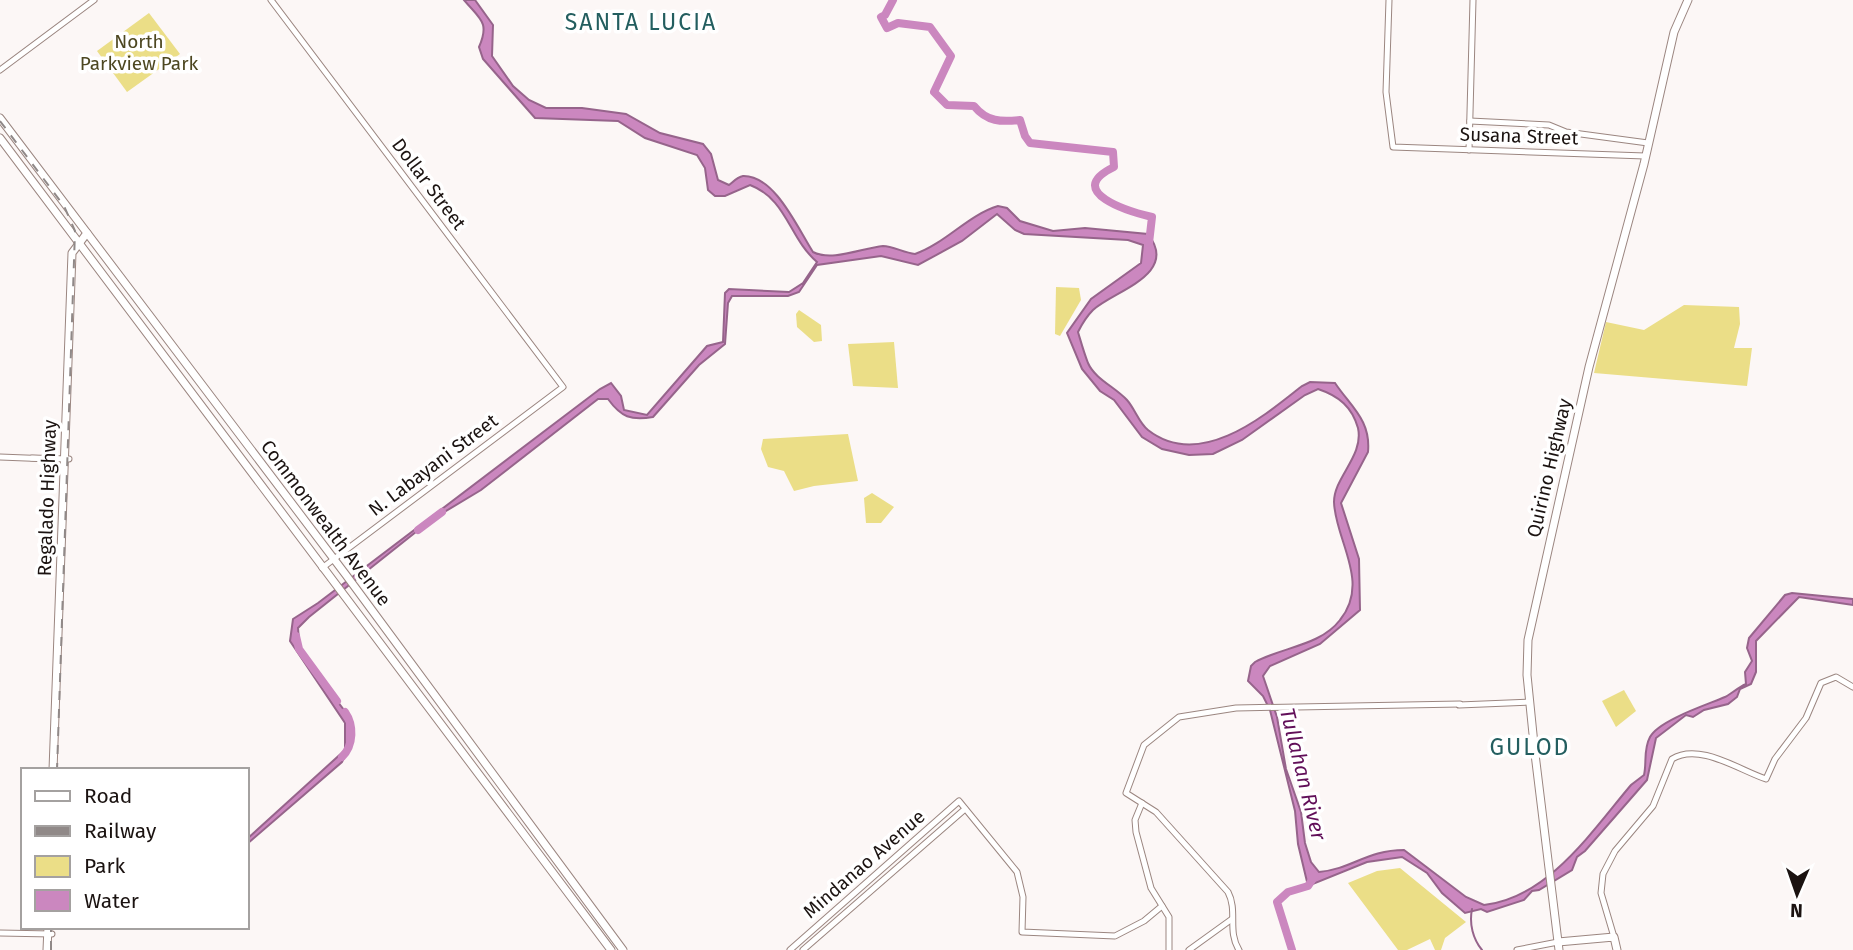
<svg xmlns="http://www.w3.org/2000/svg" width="1853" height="950" font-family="'Fira Sans',sans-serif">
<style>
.green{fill:#ebde87}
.water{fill:#cb87bf;stroke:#96648b;stroke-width:2}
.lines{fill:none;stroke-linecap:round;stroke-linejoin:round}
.stream{stroke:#96648b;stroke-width:2}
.river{stroke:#cb87bf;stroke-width:8}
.tertiary-casing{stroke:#9b8680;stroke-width:7}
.primary-casing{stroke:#9b8680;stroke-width:9}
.tertiary{stroke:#fff;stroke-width:5}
.primary{stroke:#fff;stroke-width:7}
.rail{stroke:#908988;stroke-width:2;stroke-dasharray:9 9;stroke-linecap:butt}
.labels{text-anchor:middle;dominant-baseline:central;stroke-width:7;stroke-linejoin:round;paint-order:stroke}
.park-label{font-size:19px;fill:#4d4721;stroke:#fff}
.street-label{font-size:19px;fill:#1b1311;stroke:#fff}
.water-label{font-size:21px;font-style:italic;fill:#610f59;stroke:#fff}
.quarter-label{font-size:23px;letter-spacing:2px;fill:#235e5f;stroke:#fff}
</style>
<rect width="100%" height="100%" fill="#fcf7f6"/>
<!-- green -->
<g class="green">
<polygon points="149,13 180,54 127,92 97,51"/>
<polygon points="1056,287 1079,288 1081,300 1060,336 1055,334"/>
<polygon points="1684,305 1739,307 1740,324 1734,348 1752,348 1747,386 1594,373 1606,322 1644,330"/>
<polygon points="799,310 821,325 822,341 814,342 797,327 796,314"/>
<polygon points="894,342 898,388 853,386 848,344"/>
<polygon points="848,434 858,481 814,486 794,491 784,471 768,467 761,449 763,439"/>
<polygon points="872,493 894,507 881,523 866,523 864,498"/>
<polygon points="1624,690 1636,711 1616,727 1602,701"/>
<polygon points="1400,868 1466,922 1445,938 1441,950 1435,950 1430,939 1407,950 1398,950 1348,883 1377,871"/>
</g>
<!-- water -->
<path class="water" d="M464 0H475L493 25 492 56 513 86 529 100 546 108H582L626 114 660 133 703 144 711 154 718 180 729 185C733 182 737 177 743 176 775 175 798 229 813 252 832 262 862 248 883 246 893 246 904 253 915 254 946 243 968 215 998 206L1007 208 1020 221 1053 231 1085 228 1148 234C1180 275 1113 291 1093 310 1087 316 1082 324 1078 332 1081 342 1084 353 1088 363 1095 379 1115 387 1127 400 1135 409 1139 423 1148 430 1199 470 1262 418 1302 386L1310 382 1335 383C1351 407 1371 420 1368 452L1341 503 1359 559 1360 610 1320 644 1270 666 1263 676 1277 717 1286 769 1301 812 1305 843 1311 862 1319 872C1352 869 1367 850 1404 850L1466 897 1484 905C1548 898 1592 831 1631 785L1644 775C1647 762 1643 750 1650 737 1659 720 1709 704 1725 697 1730 695 1737 688 1746 684L1745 672 1752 661 1747 648 1749 638 1785 595 1792 593 1853 599V605L1799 597 1756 641V672L1751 684 1740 689 1737 697 1728 704 1704 710 1693 717 1686 715 1656 738 1647 780 1585 851 1577 857 1572 870 1539 890 1532 891 1524 900 1487 912 1481 909 1465 913 1442 893 1427 873 1402 857 1367 862 1308 886 1298 844 1295 811 1270 710 1263 696 1248 681 1251 666 1255 662C1282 647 1320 646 1340 620 1371 582 1335 540 1334 502 1334 477 1364 456 1358 428 1352 407 1339 396 1318 389L1305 395 1242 440 1213 454 1189 455 1162 449 1142 437 1114 400 1100 391 1082 369 1067 333 1091 299 1141 263 1143 245 1128 240 1024 234 1015 230 997 214 962 241 918 265 881 256 817 265 799 292 788 296H732L728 303 725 344 699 365 653 417C631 421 621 417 608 399H598L481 490 431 520 309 617 298 628 300 652 350 718C354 734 350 748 342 762L247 844V839L345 750V723L290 641 293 619 318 603 600 389 611 383 621 396 624 410 647 415 707 346 723 342 725 293 729 289 789 292 803 283 817 262C789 238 787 199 750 185L725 196H715L708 190 705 168 697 155 645 138 618 121 535 118 483 59 479 47C490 22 480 19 464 0Z"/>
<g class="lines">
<!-- stream -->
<path class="stream" d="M1472 909C1469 924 1473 939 1482 950"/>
<!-- river -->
<g class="river">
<path d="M893 0 885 15 881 17 887 28 898 23 930 27 951 56 934 92 947 105 974 106C987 122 1001 122 1020 120L1025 136 1030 143 1113 152 1114 167C1062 192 1131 212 1152 217L1149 243"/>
<polyline points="418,530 442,512"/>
<polyline points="296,636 299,649 337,701"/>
<path d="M342 757C354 745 354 725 345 712"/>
<polyline points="1292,950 1277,902 1288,892 1308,886 1314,877"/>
</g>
<defs>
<g id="tertiary">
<polyline points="271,0 563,387 322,568"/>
<polyline points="1389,0 1386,92 1393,147 1645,156"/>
<polyline points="0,70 94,0"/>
<polyline points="1470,121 1549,125 1566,132 1648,143"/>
<polyline points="1469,150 1473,0"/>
<polyline points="0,457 51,459"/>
<polyline points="32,458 69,459"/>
<polyline points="1459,705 1530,702"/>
<polyline points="1142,803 1135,820 1136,832 1151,888 1169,917 1169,950"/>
<polyline points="0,933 52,934"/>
<path d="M1614 937 1601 893 1603 874 1615 851 1653 806 1672 759C1699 742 1739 770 1766 779L1775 759 1806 718 1821 683 1836 677 1853 687"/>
<polyline points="790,950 959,801 1017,872 1023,897 1022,932 1115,936 1144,921 1162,906"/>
<polyline points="803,950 965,809"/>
<polyline points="1189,950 1232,919"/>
<path d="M1239 950C1227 931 1238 911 1228 892L1156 812 1126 793 1144 745 1179 717 1236 708 1460 704"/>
<polyline points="1517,950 1558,942"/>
</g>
<g id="primary">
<polyline points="0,118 346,575 623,950"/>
<polyline points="0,138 611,950"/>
<polyline points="53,770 72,253 87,233"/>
<polyline points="1558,942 1614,937 1617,950"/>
<polyline points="47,950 48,927"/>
<polyline points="1559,950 1535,754 1527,675 1528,640 1589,367 1644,164 1674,32 1688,0"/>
</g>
</defs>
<!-- tertiary casing -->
<use href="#tertiary" class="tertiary-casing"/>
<!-- primary casing -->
<use href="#primary" class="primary-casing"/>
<!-- tertiary -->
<use href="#tertiary" class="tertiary"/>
<!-- primary -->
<use href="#primary" class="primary"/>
<!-- rail -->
<g class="rail">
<polyline points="0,121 64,206 75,231 57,770"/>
<polyline points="51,950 51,927"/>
</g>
</g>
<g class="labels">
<!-- park labels -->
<g class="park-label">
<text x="139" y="41">North<tspan x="139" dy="22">Parkview Park</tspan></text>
</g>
<!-- street labels -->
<g class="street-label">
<text transform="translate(1519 136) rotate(2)">Susana Street</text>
<text transform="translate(429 184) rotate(53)">Dollar Street</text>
<text transform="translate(433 465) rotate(-37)">N. Labayani Street</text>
<text transform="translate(1549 468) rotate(-77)">Quirino Highway</text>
<text transform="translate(47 498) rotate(-88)">Regalado Highway</text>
<text transform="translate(326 523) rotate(53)">Commonwealth Avenue</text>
<text transform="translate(864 864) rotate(-41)">Mindanao Avenue</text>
</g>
<!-- water labels -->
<g class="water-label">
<text transform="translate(1303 774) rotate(76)">Tullahan River</text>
</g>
<!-- quarter labels -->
<g class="quarter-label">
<text x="641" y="22">SANTA LUCIA</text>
<text x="1530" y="747">GULOD</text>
</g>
</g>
<!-- legend -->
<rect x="21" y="768" width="228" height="161" fill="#ffffff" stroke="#a4a1a0" stroke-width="2"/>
<rect x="35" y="791" width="35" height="10" fill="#ffffff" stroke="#a4a1a0" stroke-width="2"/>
<text x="84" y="803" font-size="21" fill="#1b1311">Road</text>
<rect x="35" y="826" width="35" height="10" fill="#908988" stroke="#a4a1a0" stroke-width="2"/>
<text x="84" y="838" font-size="21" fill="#1b1311">Railway</text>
<rect x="35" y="856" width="35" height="21" fill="#ebde87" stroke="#a4a1a0" stroke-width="2"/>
<text x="84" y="873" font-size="21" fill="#1b1311">Park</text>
<rect x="35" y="890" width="35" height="21" fill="#cb87bf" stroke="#a4a1a0" stroke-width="2"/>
<text x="84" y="908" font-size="21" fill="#1b1311">Water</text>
<!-- north arrow -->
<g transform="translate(1797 894) rotate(182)" stroke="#ffffff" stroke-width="5" paint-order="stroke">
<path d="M0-5L12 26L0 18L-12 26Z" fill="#1b1311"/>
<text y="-10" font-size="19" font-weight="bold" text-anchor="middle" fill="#1b1311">N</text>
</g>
</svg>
